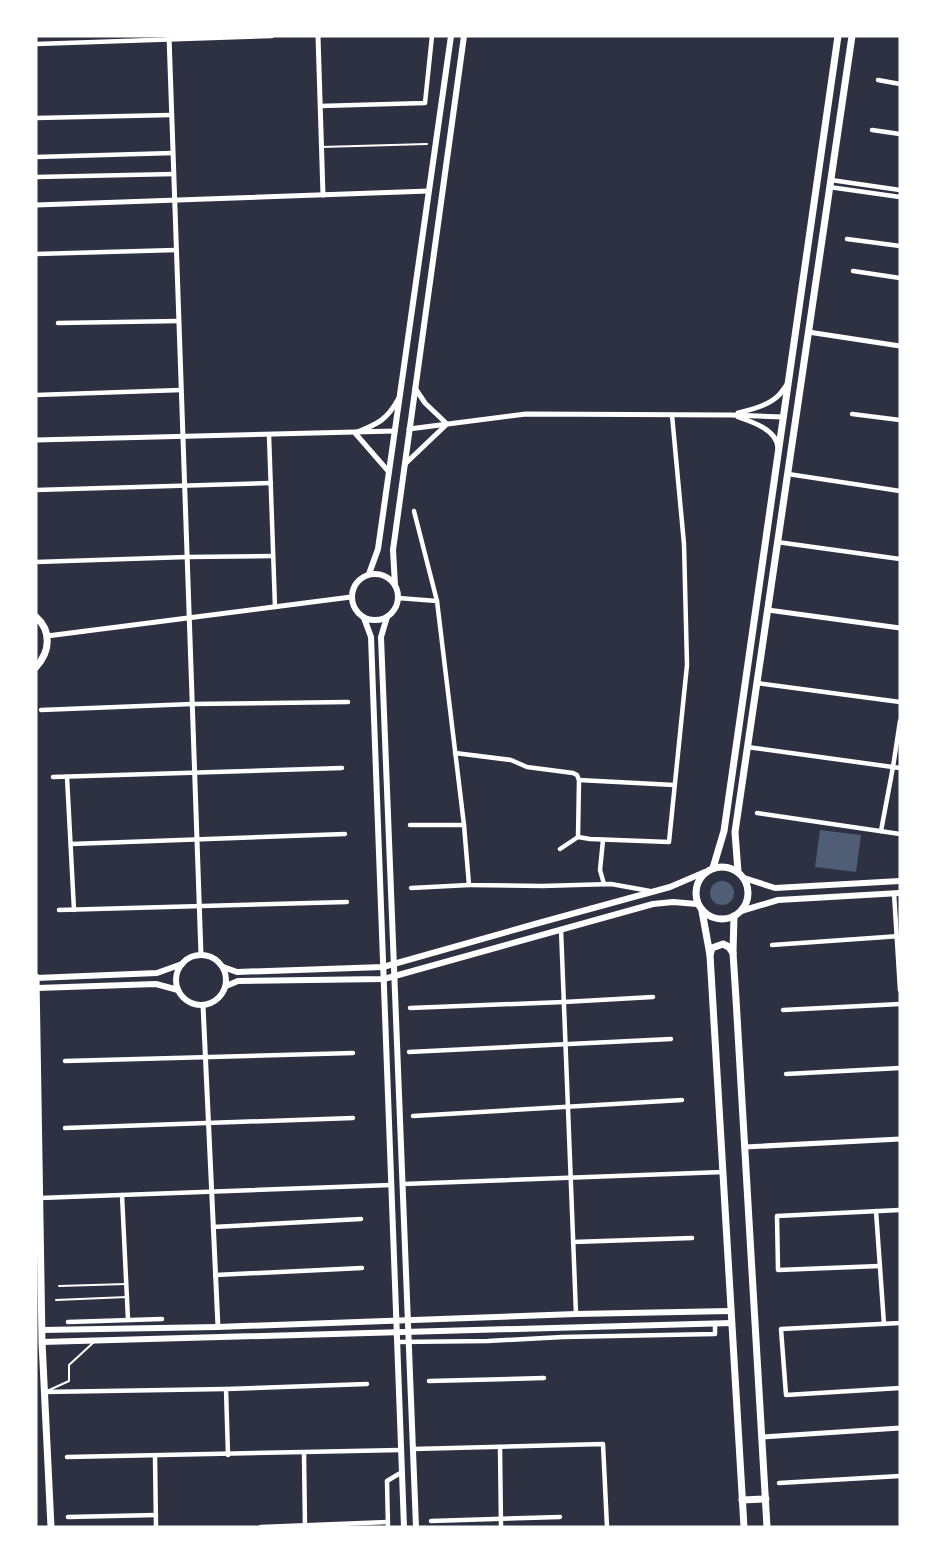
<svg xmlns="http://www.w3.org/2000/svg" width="936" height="1563" font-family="'Libre Baskerville',serif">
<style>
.water{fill:#4f5d75}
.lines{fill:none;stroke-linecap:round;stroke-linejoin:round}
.service{stroke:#fff;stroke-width:2}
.minor{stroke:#fff;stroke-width:4.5}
.tertiary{stroke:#fff;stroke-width:5}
.secondary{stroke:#fff;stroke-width:6}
.primary{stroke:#fff;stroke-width:7}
</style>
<rect width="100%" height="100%" fill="#2d3142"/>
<!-- water -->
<g class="water">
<polygon points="820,830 861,835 856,872 815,867"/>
<circle cx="722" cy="893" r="12"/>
</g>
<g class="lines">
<!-- service -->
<g class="service">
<polyline points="321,147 427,144"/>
<polyline points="59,1286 126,1284"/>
<polyline points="56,1300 127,1297"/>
<polyline points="47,1391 69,1381 69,1365 94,1342"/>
</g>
<!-- minor -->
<g class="minor">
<polyline points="36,44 272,36"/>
<polyline points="878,80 900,84"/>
<polyline points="320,106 425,103 432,36"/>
<polyline points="36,118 171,115"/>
<polyline points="872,130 900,134"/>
<polyline points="36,157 173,153"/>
<polyline points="36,177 174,174"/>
<polyline points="831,180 900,190"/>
<polyline points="829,187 900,197"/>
<polyline points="847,239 900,246"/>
<polyline points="36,254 176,250"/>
<polyline points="853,271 900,278"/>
<polyline points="58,323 179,321"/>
<polyline points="36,395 181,390"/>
<polyline points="852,414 900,420"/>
<polyline points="269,435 275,607"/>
<polyline points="788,474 900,491"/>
<polyline points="36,490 271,483"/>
<polyline points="414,511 437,601"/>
<polyline points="777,542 900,559"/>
<polyline points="36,562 187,557 273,556"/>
<polyline points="398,598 437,601 464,825 469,885 542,886 611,884 650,891"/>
<polyline points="757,683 900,702"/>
<polyline points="41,710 192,704 348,702"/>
<polyline points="747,747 900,768"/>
<polyline points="455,753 511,760 527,767 573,773 577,775 579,780 578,837"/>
<polyline points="53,777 342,768"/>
<polyline points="67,777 74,910"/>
<polyline points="579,780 674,785"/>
<polyline points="757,813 900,834"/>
<polyline points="410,825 464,825"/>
<polyline points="881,831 893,767 900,721"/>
<polyline points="603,840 600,870 604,884"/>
<polyline points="71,844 345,834"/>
<polyline points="560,849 578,837 590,839 669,842 687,665 684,544 672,415"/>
<polyline points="411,888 469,885"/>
<polyline points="894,893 900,990"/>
<polyline points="59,910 347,902"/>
<polyline points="561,929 576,1314"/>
<polyline points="772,945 900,936"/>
<polyline points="410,1008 564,1002 653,997"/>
<polyline points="783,1010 900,1004"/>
<polyline points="409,1052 671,1039"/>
<polyline points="65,1061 353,1053"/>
<polyline points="786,1074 900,1068"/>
<polyline points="413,1116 682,1100"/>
<polyline points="65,1128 353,1118"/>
<polyline points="403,1184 723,1172"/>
<polyline points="122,1195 128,1320"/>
<polyline points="40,1198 391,1185"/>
<polyline points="876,1211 884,1324"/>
<polyline points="213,1227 361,1219"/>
<polyline points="573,1242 692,1238"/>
<polyline points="880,1266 778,1270 777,1216 900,1210"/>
<polyline points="215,1275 362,1268"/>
<polyline points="68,1322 162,1319"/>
<polyline points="900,1323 781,1329 786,1395 900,1388"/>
<polyline points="397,1342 488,1341 563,1337 715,1334 715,1323"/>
<polyline points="429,1381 544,1378"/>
<polyline points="226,1389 228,1455"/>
<polyline points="44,1392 226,1389 367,1384"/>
<polyline points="500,1447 501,1527"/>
<polyline points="413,1449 603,1444 607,1527"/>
<polyline points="304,1453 305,1527"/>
<polyline points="155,1456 156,1527"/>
<polyline points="67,1457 401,1450"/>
<polyline points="779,1483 900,1476"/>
<polyline points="68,1517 156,1515"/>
<polyline points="431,1521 560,1517"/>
<polyline points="261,1527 388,1522"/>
<polyline points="388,1527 387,1481 402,1472"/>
</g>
<!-- tertiary -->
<g class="tertiary">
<polyline points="169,36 201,955"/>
<polyline points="318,36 323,195"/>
<polyline points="36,205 429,191"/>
<polyline points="808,332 900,346"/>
<path d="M738 413C752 409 768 406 779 395 782 392 785 387 788 383"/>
<path d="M738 417C753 422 777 430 778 448"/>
<polyline points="409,429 526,414 731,415 783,417"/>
<polyline points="36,440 395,431"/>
<polyline points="405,464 447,424 425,403 415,388"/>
<path d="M389 472 355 433C378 424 387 420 399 398"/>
<polyline points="768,610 900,628"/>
<polyline points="47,636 351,597"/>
<polyline points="203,1005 218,1327"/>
<polyline points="745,1147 900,1139"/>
<polyline points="762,1437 900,1428"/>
</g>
<!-- secondary -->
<g class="secondary">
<circle cx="375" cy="597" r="23"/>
<polyline points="369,574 378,549 451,36"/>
<polyline points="395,585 393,550 464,36"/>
<polyline points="387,617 381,637 416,1527"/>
<polyline points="364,618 371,637 404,1527"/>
<polyline points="744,878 775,888 900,881"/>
<polyline points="741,911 778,900 900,893"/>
<circle cx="201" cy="980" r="25"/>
<polyline points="223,967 237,972 383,967 535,924 670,887 705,872"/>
<polyline points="36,978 157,973 182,964"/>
<polyline points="226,986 238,981 384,979 653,904 673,902 697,904"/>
<polyline points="37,988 156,984 178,990"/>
<polyline points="42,1330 218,1327 576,1314 731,1311"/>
<polyline points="42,1342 732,1323"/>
</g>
<!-- primary -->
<g class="primary">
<path d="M36 617C52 631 50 652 36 667"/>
<circle cx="722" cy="893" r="26"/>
<polyline points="713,868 724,831 838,36"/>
<polyline points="738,872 735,832 852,36"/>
<polyline points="702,911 710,955 744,1527"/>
<polyline points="734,916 733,953 736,999 767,1527"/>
<polyline points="710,955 712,948 723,944 729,947 733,953"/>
<polyline points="36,977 42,1342 51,1527"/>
<polyline points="742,1500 766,1499"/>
</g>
</g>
<!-- border -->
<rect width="936" height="1563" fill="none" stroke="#ffffff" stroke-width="75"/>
</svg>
